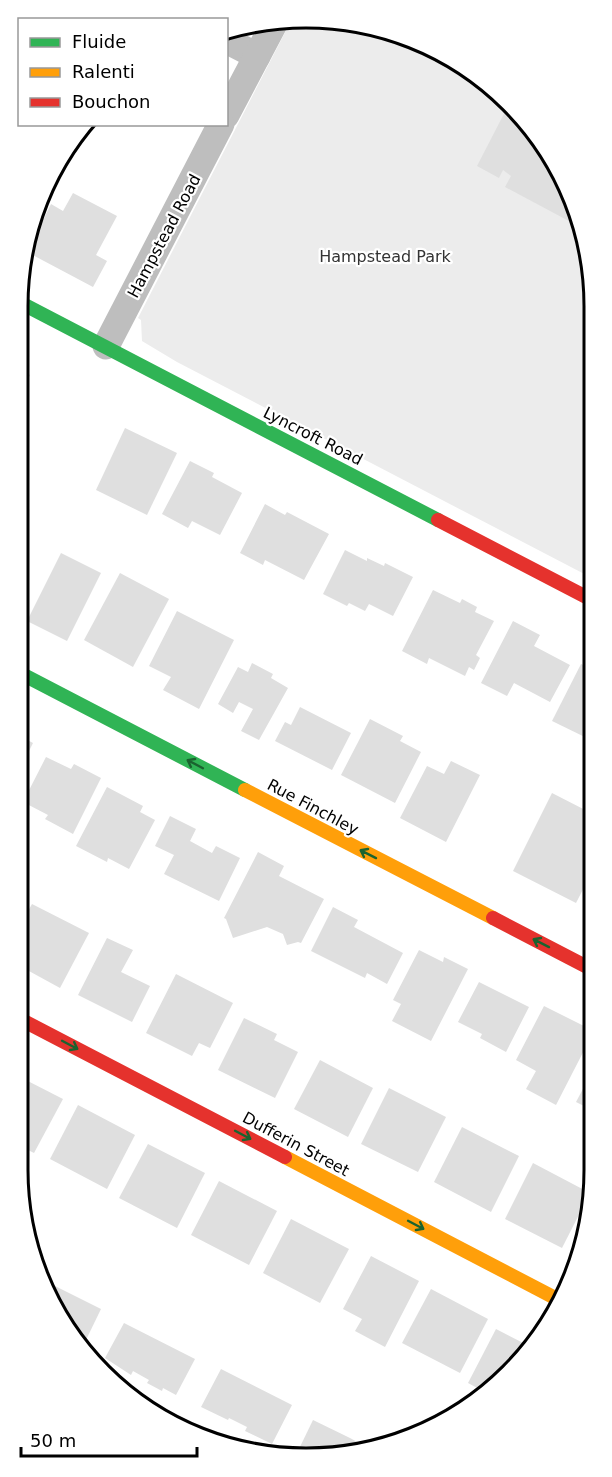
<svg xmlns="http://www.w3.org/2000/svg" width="612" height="1477" font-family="'DejaVu Sans',sans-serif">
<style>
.green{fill:#ececec}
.building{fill:#dfdfdf}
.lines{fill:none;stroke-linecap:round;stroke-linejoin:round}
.street{stroke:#bebebe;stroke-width:27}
.fast{stroke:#30b455;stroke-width:14}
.slow{stroke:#ff9f0a;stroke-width:14}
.jam{stroke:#e5322d;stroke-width:14}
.oneway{stroke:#1a632f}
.labels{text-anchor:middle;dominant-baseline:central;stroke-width:4.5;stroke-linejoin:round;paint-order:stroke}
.street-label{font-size:16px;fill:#000;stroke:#fff}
.park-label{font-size:16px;fill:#333;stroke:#fff}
.rim{fill:none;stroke:#000;stroke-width:3}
</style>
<rect width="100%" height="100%" fill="#fff"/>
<!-- green -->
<polygon class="green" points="292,19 398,33 466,66 523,116 572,195 591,268 592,578 177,362 142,341 141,320 138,318"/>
<!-- building -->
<g class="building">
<polygon points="509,104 523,116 572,195 580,227 505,187 511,176 503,170 499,178 477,166"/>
<polygon points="73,193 117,216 96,255 107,261 93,287 27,252 51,204 63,211"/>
<polygon points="18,368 30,375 18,399"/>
<polygon points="125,428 177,453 147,515 96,490"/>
<polygon points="190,461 214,473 212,477 242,493 220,535 192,521 188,528 162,514"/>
<polygon points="265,504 285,515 287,512 329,534 304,580 265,560 263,565 240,553"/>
<polygon points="345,550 367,561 367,558 384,566 385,563 413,577 393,616 369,604 365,611 349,603 347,606 323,594"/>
<polygon points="61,553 101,573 67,641 27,621"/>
<polygon points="120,573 169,599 133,667 84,640"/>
<polygon points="433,590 460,603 462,599 477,607 475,612 494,621 476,655 480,658 474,670 469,667 465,676 429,658 427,664 402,651"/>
<polygon points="177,611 234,640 199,709 163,690 171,677 149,666"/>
<polygon points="513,621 540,635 534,646 570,665 550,702 514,683 507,696 481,683"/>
<polygon points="252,663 273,674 271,678 288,688 259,740 241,731 253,709 239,702 233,713 218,704 238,667 248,672"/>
<polygon points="581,664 593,669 593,741 552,721"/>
<polygon points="300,707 351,733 332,770 275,741 285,722 291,725"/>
<polygon points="370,719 403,736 400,741 421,752 395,803 341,775"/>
<polygon points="18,735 33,743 18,773"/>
<polygon points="46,757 71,769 74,764 101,778 73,834 45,819 48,815 23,802"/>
<polygon points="451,761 480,775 446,842 400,818 427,766 444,774"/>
<polygon points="107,787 143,806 140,812 155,820 129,869 108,858 107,862 76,846"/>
<polygon points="552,793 593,814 593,870 576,903 513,871"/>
<polygon points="170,816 196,829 190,841 212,853 216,846 240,858 219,901 164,874 174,855 155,846"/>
<polygon points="258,852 284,866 279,876 324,899 301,943 298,942 287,945 283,934 267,927 233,938 226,919 224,918"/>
<polygon points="32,904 89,933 60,988 18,965 18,929"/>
<polygon points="333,907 358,920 354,927 403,953 387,984 367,973 365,978 311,951"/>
<polygon points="107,938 133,950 121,972 150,986 132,1022 78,995"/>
<polygon points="419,950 443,962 444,957 468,969 431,1041 392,1021 401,1004 393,1000"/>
<polygon points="176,974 233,1003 210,1048 199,1043 192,1056 146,1033"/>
<polygon points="479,982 529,1007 506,1052 480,1038 482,1034 458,1022"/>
<polygon points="544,1006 594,1031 556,1105 526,1089 536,1071 516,1060"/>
<polygon points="244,1018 277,1034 274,1040 298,1052 275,1098 218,1070"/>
<polygon points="320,1060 373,1088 348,1137 294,1109"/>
<polygon points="594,1068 594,1111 576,1102"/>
<polygon points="18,1076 63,1099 34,1153 18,1145"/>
<polygon points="389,1088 446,1117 418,1172 361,1144"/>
<polygon points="78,1105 135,1135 107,1189 50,1159"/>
<polygon points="462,1127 519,1156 491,1212 434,1182"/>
<polygon points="148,1144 205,1173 177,1228 119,1198"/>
<polygon points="533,1163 590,1193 562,1248 505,1219"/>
<polygon points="219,1181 277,1211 249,1265 191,1235"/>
<polygon points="291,1219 349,1249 320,1303 263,1273"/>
<polygon points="371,1256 419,1281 385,1347 355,1331 362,1319 343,1309"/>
<polygon points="43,1280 101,1309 85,1342 76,1338"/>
<polygon points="431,1289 488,1319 460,1373 402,1343"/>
<polygon points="124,1323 195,1359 176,1395 163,1388 162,1391 147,1383 149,1380 133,1371 131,1375 105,1358"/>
<polygon points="496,1329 533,1348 483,1391 468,1383"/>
<polygon points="221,1369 292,1405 272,1444 245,1431 247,1427 229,1418 228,1420 201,1407"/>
<polygon points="313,1420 350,1438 372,1450 362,1454 302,1455 297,1453"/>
</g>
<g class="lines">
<!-- street -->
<g class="street">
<polyline points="226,40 257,56"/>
<polyline points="226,115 275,22"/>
<polyline points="106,346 221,124"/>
</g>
<!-- fast -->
<g class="fast">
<polyline points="19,302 438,520"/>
<polyline points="18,672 245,790"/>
</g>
<!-- slow -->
<g class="slow">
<polyline points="245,790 493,918"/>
<polyline points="285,1157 559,1300"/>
</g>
<!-- jam -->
<g class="jam">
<polyline points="438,520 592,600"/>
<polyline points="493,918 593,970"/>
<polyline points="18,1018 285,1157"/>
</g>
</g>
<!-- one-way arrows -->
<defs><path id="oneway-shaft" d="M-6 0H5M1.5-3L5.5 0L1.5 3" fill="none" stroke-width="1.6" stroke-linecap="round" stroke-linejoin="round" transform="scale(1.5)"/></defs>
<g class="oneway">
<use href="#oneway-shaft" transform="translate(195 764) rotate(-152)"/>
<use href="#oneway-shaft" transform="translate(368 854) rotate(-153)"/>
<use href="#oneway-shaft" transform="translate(541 943) rotate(-153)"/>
<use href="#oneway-shaft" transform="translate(70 1045) rotate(28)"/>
<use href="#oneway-shaft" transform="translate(243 1135) rotate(28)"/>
<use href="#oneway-shaft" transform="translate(416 1225) rotate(28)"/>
</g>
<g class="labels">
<!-- street labels -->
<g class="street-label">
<text transform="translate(164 236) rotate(-62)">Hampstead Road</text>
<text transform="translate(313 436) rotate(27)">Lyncroft Road</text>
<text transform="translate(313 807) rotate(28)">Rue Finchley</text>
<text transform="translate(296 1144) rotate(28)">Dufferin Street</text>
</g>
<!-- park labels -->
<g class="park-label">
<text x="385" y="256">Hampstead Park</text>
</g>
</g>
<!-- crop -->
<path d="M0 0H612V1477H0ZM306 28H306A278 278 0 0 1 584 306V1170A278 278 0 0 1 306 1448H306A278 278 0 0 1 28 1170V306A278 278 0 0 1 306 28Z" fill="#fff" fill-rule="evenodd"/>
<path class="rim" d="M306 28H306A278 278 0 0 1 584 306V1170A278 278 0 0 1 306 1448H306A278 278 0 0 1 28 1170V306A278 278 0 0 1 306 28Z"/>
<!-- legend -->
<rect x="18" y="18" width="210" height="108" fill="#ffffff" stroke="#999999" stroke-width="1.5"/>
<rect x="30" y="38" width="30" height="9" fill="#30b455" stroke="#999999" stroke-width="1.5"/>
<text x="72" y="48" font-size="18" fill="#000000">Fluide</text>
<rect x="30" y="68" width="30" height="9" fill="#ff9f0a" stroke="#999999" stroke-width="1.5"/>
<text x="72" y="78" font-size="18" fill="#000000">Ralenti</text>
<rect x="30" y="98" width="30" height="9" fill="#e5322d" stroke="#999999" stroke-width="1.5"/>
<text x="72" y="108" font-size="18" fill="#000000">Bouchon</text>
<!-- scale -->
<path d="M21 1447v9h176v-9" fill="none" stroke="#000000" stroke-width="3"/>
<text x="30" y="1447" font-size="18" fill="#000000" stroke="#ffffff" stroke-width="4.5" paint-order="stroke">50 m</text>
</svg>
